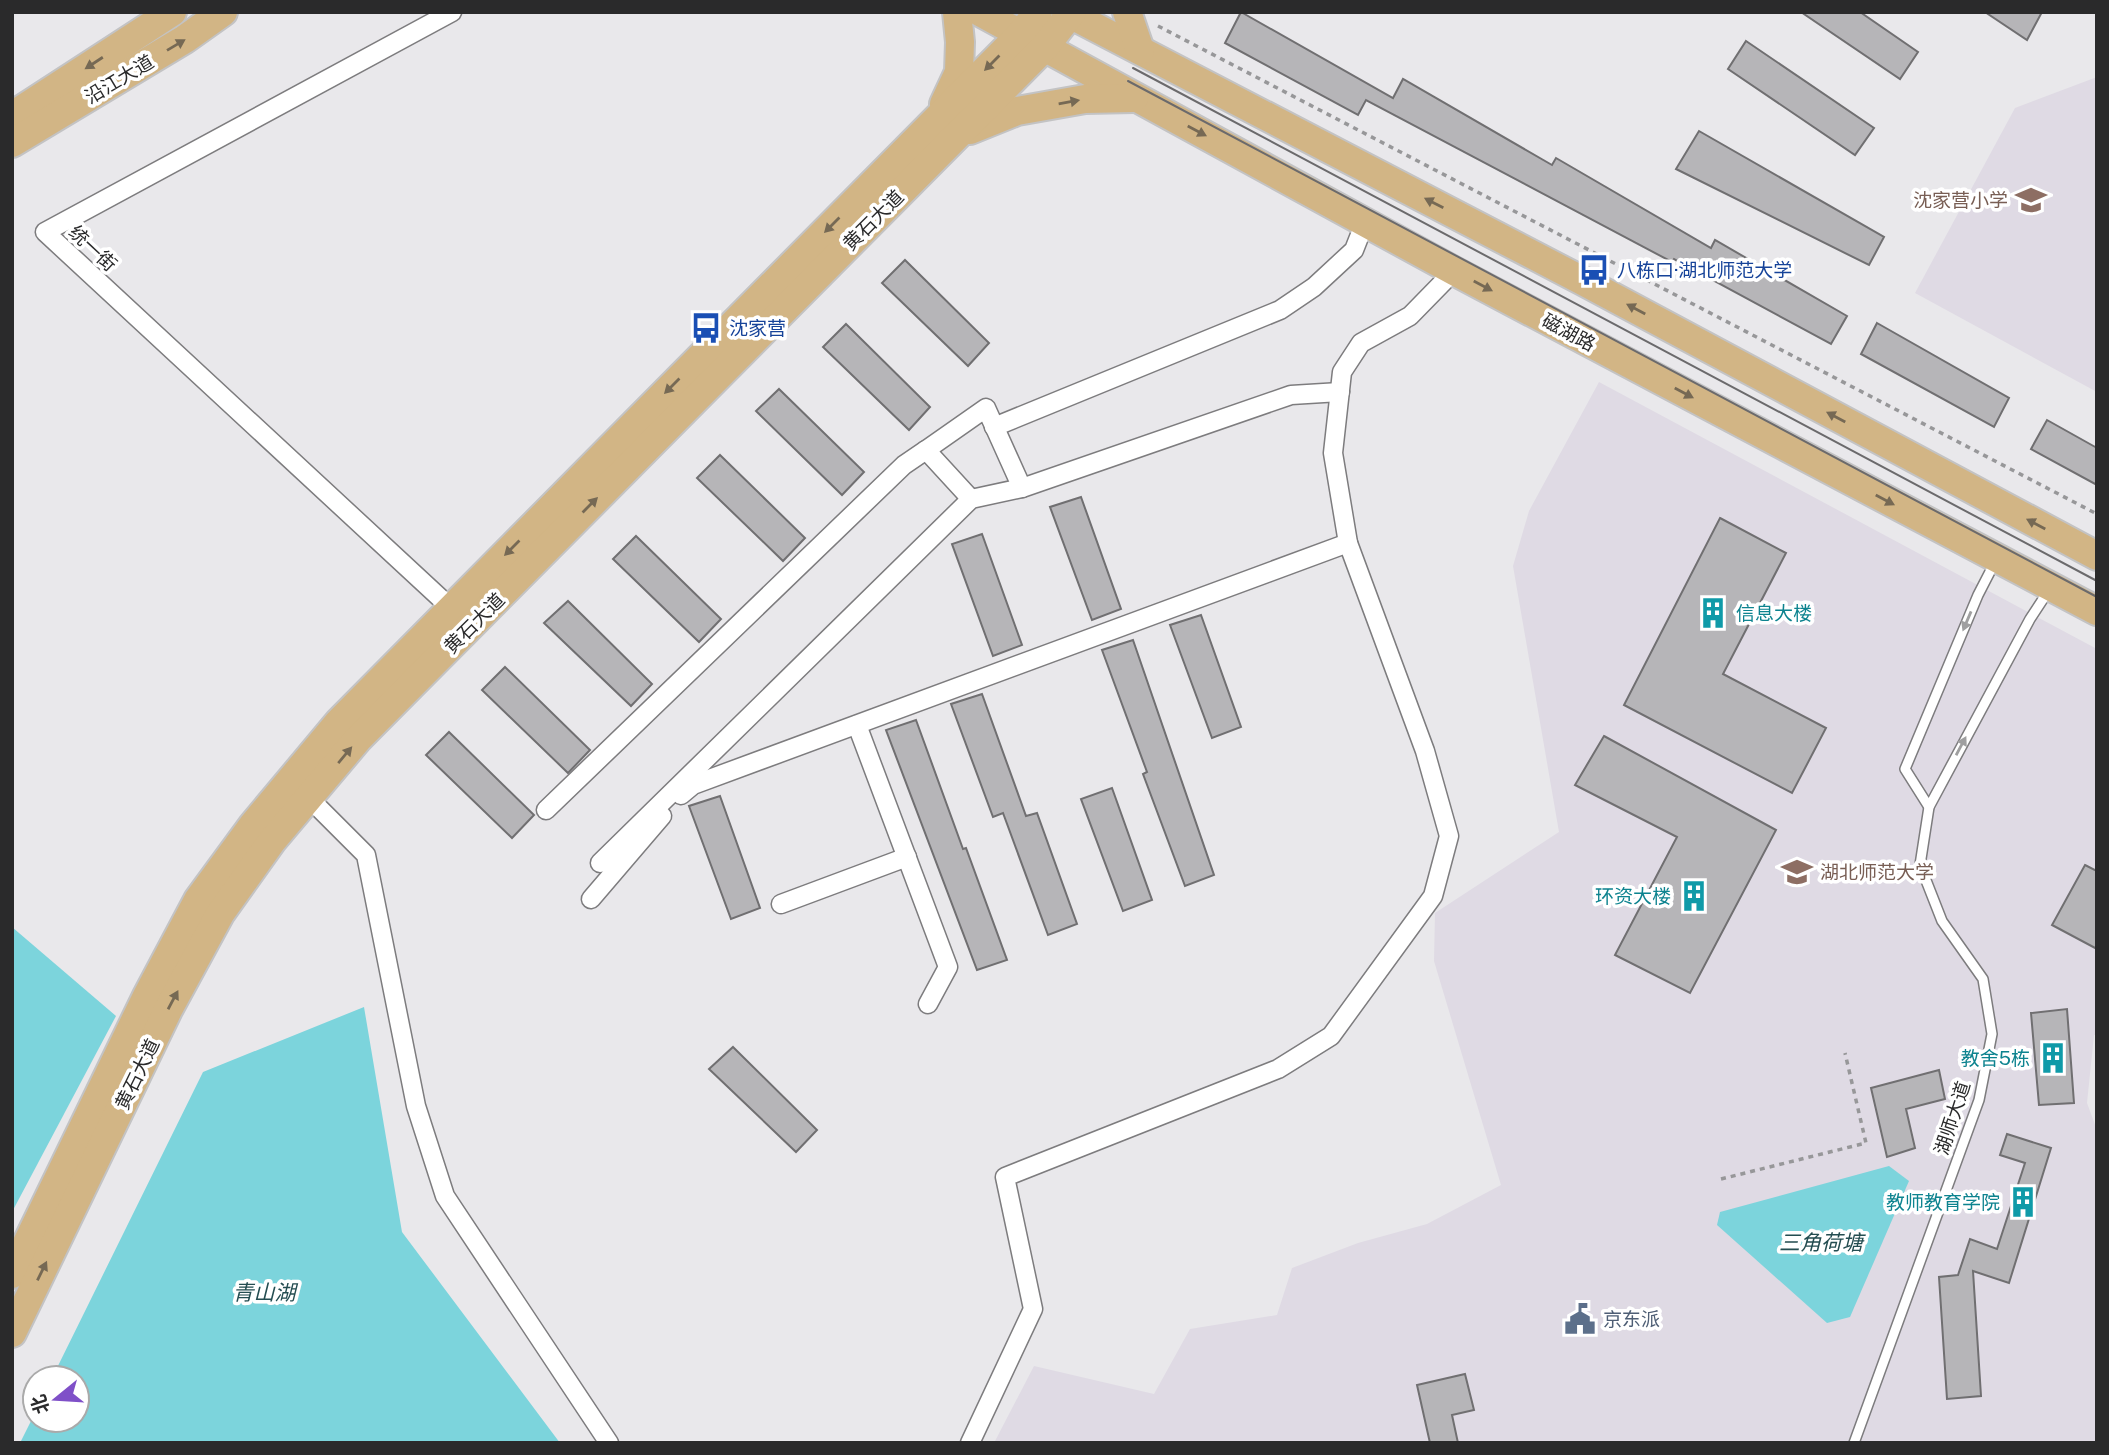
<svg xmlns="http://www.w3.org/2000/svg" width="2109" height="1455" font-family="'Public Sans','Noto Sans SC',sans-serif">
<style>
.built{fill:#dfdae4}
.water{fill:#7cd4dc}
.building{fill:#b6b5b8;stroke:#706f71;stroke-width:2}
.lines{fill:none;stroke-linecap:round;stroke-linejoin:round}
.service-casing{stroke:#7d7c7e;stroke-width:12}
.minor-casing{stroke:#7d7c7e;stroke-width:21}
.primary-casing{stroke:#c3c3c4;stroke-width:32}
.path{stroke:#979799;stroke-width:3.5;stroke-dasharray:5 5;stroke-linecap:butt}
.service{stroke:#fff;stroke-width:9}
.minor{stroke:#fff;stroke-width:18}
.primary{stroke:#d2b585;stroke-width:28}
.tram{stroke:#6b6a6c;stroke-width:2}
.oneway{fill:#766954}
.oneway2{fill:#9f9fa0}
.labels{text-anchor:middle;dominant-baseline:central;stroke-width:7;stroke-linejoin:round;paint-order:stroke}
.street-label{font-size:19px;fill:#2a2a2b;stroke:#fff}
.education-label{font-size:19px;fill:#785e54;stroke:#fff;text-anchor:end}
.transit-label{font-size:19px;fill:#164399;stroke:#fff;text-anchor:start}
.culture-label{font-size:19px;fill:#0d838f;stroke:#fff;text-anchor:end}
.service-label{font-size:19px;fill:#4e5e75;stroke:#fff;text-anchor:start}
.water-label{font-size:21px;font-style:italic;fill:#244d51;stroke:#fff}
</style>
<rect width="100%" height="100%" fill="#e9e8eb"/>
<!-- built -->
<g class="built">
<polygon points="2097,77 2097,392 1915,293 2015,108"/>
<polygon points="1599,382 2097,649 2097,1035 2094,1035 2087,1103 2097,1130 2097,1443 994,1443 1034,1366 1154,1394 1190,1329 1277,1315 1292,1268 1358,1243 1427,1224 1501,1185 1434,961 1435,913 1559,832 1513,566 1529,511"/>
</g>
<!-- water -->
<g class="water">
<polygon points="12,927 116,1016 12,1212"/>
<polygon points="364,1007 402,1232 560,1443 20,1443 35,1413 35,1420 77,1420 77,1378 52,1378 203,1072"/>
<polygon points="1889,1166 1909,1181 1850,1317 1827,1323 1717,1225 1720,1212"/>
</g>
<!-- building -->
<g class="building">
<polygon points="1241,12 1393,98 1403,79 1552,165 1556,158 1711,248 1715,240 1847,316 1831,344 1674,259 1672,262 1366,100 1358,115 1225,43"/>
<polygon points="1801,12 1860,12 1918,52 1900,79"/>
<polygon points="1985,12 2042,12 2027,40"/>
<polygon points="1746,41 1874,128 1855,155 1728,69"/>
<polygon points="1699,131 1884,237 1869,265 1676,169"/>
<polygon points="905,260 989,343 968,366 882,283"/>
<polygon points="1877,323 2009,398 1994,427 1861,354"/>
<polygon points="846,324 930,407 909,430 823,347"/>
<polygon points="779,389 864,472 842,495 756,411"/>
<polygon points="2047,420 2097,448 2097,485 2031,449"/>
<polygon points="720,455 805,538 783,561 697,478"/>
<polygon points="1081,497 1121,609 1092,620 1050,507"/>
<polygon points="1720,518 1786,553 1723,674 1826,728 1792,793 1624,705"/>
<polygon points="982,534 1022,645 993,656 952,544"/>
<polygon points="636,536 721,619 699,642 613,559"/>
<polygon points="568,601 652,684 631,706 544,623"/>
<polygon points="1201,615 1241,727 1212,738 1170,625"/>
<polygon points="1133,640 1214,875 1185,886 1143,774 1147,772 1102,650"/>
<polygon points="505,667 590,750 568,773 482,690"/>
<polygon points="982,694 1026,816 1037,813 1077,924 1048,935 1003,813 993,817 951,704"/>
<polygon points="916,720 963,849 966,848 1007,960 977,970 886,730"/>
<polygon points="449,732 534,815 512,838 426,755"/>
<polygon points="1604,736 1776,830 1690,993 1615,955 1677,837 1575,785"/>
<polygon points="1112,788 1152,900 1123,911 1081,799"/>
<polygon points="720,796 760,908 731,919 689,806"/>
<polygon points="2085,865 2097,871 2097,949 2052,925"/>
<polygon points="2067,1009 2074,1103 2039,1105 2031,1013"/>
<polygon points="733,1047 817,1130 796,1152 709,1069"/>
<polygon points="1939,1070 1945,1099 1906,1109 1915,1148 1887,1157 1871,1088"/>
<polygon points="2007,1134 2051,1148 2009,1283 1973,1271 1981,1396 1947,1399 1939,1277 1958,1275 1970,1239 1997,1249 2025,1163 2000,1155"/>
<polygon points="1465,1374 1474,1410 1452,1415 1458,1443 1430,1443 1417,1385"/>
</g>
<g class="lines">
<defs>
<g id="service">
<polyline points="1929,807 1905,769 1978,595 1995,562"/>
<polyline points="1854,1443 1979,1100 1992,1034 1983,979 1942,921 1920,865 1929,807 2030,619 2049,590"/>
</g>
<g id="minor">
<polyline points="994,427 1280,310 1314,287 1354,250 1365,222"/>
<polyline points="971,499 926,450 986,408 1022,488"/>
<polyline points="452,609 45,232 452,12"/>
<polyline points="857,725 948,967 928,1004"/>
<polyline points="303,792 366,855 416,1106 445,1196 609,1443"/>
<polyline points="681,795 693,785 1348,543"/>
<polyline points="546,810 904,465 926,450"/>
<polyline points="600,863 971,499 1022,488 1291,395 1340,392"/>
<polyline points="591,899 662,816"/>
<polyline points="781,904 907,857"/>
<polyline points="970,1443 1033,1309 1005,1177 1278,1069 1331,1036 1433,896 1449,836 1425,751 1348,543 1333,453 1342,372 1361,343 1410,316 1454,271"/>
</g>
<g id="primary">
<polyline points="980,12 1454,271 2097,611"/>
<polyline points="1066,12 1583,281 2097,556"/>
<polyline points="1127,12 1140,50"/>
<polyline points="944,104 959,72 960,42 957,12"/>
<polyline points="12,116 172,12"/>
<polyline points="970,130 1017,111 1085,99 1134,98"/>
<polyline points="12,143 185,39 223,12"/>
<polyline points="12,1274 147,996 198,900 253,825 339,722 1020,35 1038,12"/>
<polyline points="12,1333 169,1008 220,914 272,841 358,739 1044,48 1072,12"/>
</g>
</defs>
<!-- service casing -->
<use href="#service" class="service-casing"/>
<!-- minor casing -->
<use href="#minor" class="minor-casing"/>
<!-- primary casing -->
<use href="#primary" class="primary-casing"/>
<!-- path -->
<g class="path">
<polyline points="1158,26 2097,514"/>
<polyline points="1721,1179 1866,1143 1845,1053"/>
</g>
<!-- service -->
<use href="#service" class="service"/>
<!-- minor -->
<use href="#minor" class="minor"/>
<!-- primary -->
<use href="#primary" class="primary"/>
<!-- tram -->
<g class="tram">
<polyline points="1133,68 2097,581"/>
<polyline points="1128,81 2097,597"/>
</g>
</g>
<!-- one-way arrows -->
<defs><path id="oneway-solid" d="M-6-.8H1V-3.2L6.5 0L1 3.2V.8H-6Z" transform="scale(1.75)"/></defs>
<g class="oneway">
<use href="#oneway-solid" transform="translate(176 45) rotate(-31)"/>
<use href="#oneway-solid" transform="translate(94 63) rotate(147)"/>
<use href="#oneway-solid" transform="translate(992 63) rotate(135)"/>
<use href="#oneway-solid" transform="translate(1069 102) rotate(-10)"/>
<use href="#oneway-solid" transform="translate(1197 131) rotate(28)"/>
<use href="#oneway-solid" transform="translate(1434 203) rotate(-153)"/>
<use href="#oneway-solid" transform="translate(832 225) rotate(135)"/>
<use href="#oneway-solid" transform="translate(1483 286) rotate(28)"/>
<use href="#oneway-solid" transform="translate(1636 309) rotate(-152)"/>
<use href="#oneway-solid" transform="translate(672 386) rotate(135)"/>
<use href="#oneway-solid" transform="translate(1684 393) rotate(28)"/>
<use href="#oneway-solid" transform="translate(1836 417) rotate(-152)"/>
<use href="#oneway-solid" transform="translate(1885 500) rotate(28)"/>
<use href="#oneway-solid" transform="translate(590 505) rotate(-45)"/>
<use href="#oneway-solid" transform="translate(2036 524) rotate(-152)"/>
<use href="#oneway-solid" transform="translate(512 548) rotate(135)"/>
<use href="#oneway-solid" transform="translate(345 755) rotate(-50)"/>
<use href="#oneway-solid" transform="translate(173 1000) rotate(-62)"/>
<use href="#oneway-solid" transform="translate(42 1271) rotate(-64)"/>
</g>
<g class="oneway2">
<use href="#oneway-solid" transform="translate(1967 621) rotate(113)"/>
<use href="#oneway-solid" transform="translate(1961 746) rotate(-62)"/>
</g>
<!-- icons -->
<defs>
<symbol id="school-bare" viewBox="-9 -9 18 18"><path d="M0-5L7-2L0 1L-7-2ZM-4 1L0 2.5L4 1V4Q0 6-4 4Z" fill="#8d6e63" stroke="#fff" stroke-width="2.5" paint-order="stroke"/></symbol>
<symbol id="bus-bare" viewBox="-9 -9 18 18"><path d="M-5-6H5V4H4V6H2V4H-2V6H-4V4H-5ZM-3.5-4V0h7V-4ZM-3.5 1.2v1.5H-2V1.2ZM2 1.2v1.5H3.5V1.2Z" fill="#1a4fb4" stroke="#fff" stroke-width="2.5" paint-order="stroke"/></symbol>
<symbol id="building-bare" viewBox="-9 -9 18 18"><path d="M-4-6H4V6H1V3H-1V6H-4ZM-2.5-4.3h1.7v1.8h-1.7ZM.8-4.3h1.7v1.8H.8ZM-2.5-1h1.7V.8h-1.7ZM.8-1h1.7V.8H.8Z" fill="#0f9aa8" stroke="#fff" stroke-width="2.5" paint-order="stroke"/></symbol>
<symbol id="university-bare" viewBox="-9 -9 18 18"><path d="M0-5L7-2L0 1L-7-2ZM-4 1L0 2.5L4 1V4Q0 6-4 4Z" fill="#8d6e63" stroke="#fff" stroke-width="2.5" paint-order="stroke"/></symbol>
<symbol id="civic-bare" viewBox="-9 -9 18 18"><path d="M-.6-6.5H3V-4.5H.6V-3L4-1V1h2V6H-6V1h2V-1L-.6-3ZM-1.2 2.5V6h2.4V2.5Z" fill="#5c6f8a" stroke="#fff" stroke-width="2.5" paint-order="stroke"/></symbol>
</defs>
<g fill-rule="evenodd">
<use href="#school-bare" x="2009" y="178" width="44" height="44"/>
<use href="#bus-bare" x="1572" y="248" width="44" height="44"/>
<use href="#bus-bare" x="684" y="306" width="44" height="44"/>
<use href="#building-bare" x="1691" y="591" width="44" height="44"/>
<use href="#university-bare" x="1775" y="850" width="44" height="44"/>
<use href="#building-bare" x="1672" y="874" width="44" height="44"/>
<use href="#building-bare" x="2031" y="1036" width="44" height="44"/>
<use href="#building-bare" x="2001" y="1180" width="44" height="44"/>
<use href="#civic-bare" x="1558" y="1297" width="44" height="44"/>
</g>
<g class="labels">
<!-- street labels -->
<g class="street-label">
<text transform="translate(119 79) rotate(-31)">沿江大道</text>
<text transform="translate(873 220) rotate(-45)">黄石大道</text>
<text transform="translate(93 248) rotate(43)">统一街</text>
<text transform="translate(1569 332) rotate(28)">磁湖路</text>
<text transform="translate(474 623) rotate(-45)">黄石大道</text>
<text transform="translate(137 1074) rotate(-64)">黄石大道</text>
<text transform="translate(1952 1118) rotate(-72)">湖师大道</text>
</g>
<!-- education labels -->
<g class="education-label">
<text x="2008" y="200">沈家营小学</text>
<text x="1820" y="872" text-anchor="start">湖北师范大学</text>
</g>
<!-- transit labels -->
<g class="transit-label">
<text x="1617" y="270">八栋口·湖北师范大学</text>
<text x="729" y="328">沈家营</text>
</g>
<!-- culture labels -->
<g class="culture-label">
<text x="1736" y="613" text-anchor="start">信息大楼</text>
<text x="1671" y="896">环资大楼</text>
<text x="2030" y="1058">教舍5栋</text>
<text x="2000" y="1202">教师教育学院</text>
</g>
<!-- service labels -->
<g class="service-label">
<text x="1603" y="1319">京东派</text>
</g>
<!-- water labels -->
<g class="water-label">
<text x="1821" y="1242">三角荷塘</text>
<text x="264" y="1292">青山湖</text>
</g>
</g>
<!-- border -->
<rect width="2109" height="1455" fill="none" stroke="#2a2a2b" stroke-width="28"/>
<!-- north arrow -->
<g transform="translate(56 1399) rotate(252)"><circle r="33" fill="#ffffff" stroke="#aaaaaa" stroke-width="2"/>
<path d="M0-5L12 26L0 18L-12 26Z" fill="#7f50c8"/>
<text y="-10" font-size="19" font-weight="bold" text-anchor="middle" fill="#2a2a2b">北</text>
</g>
</svg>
